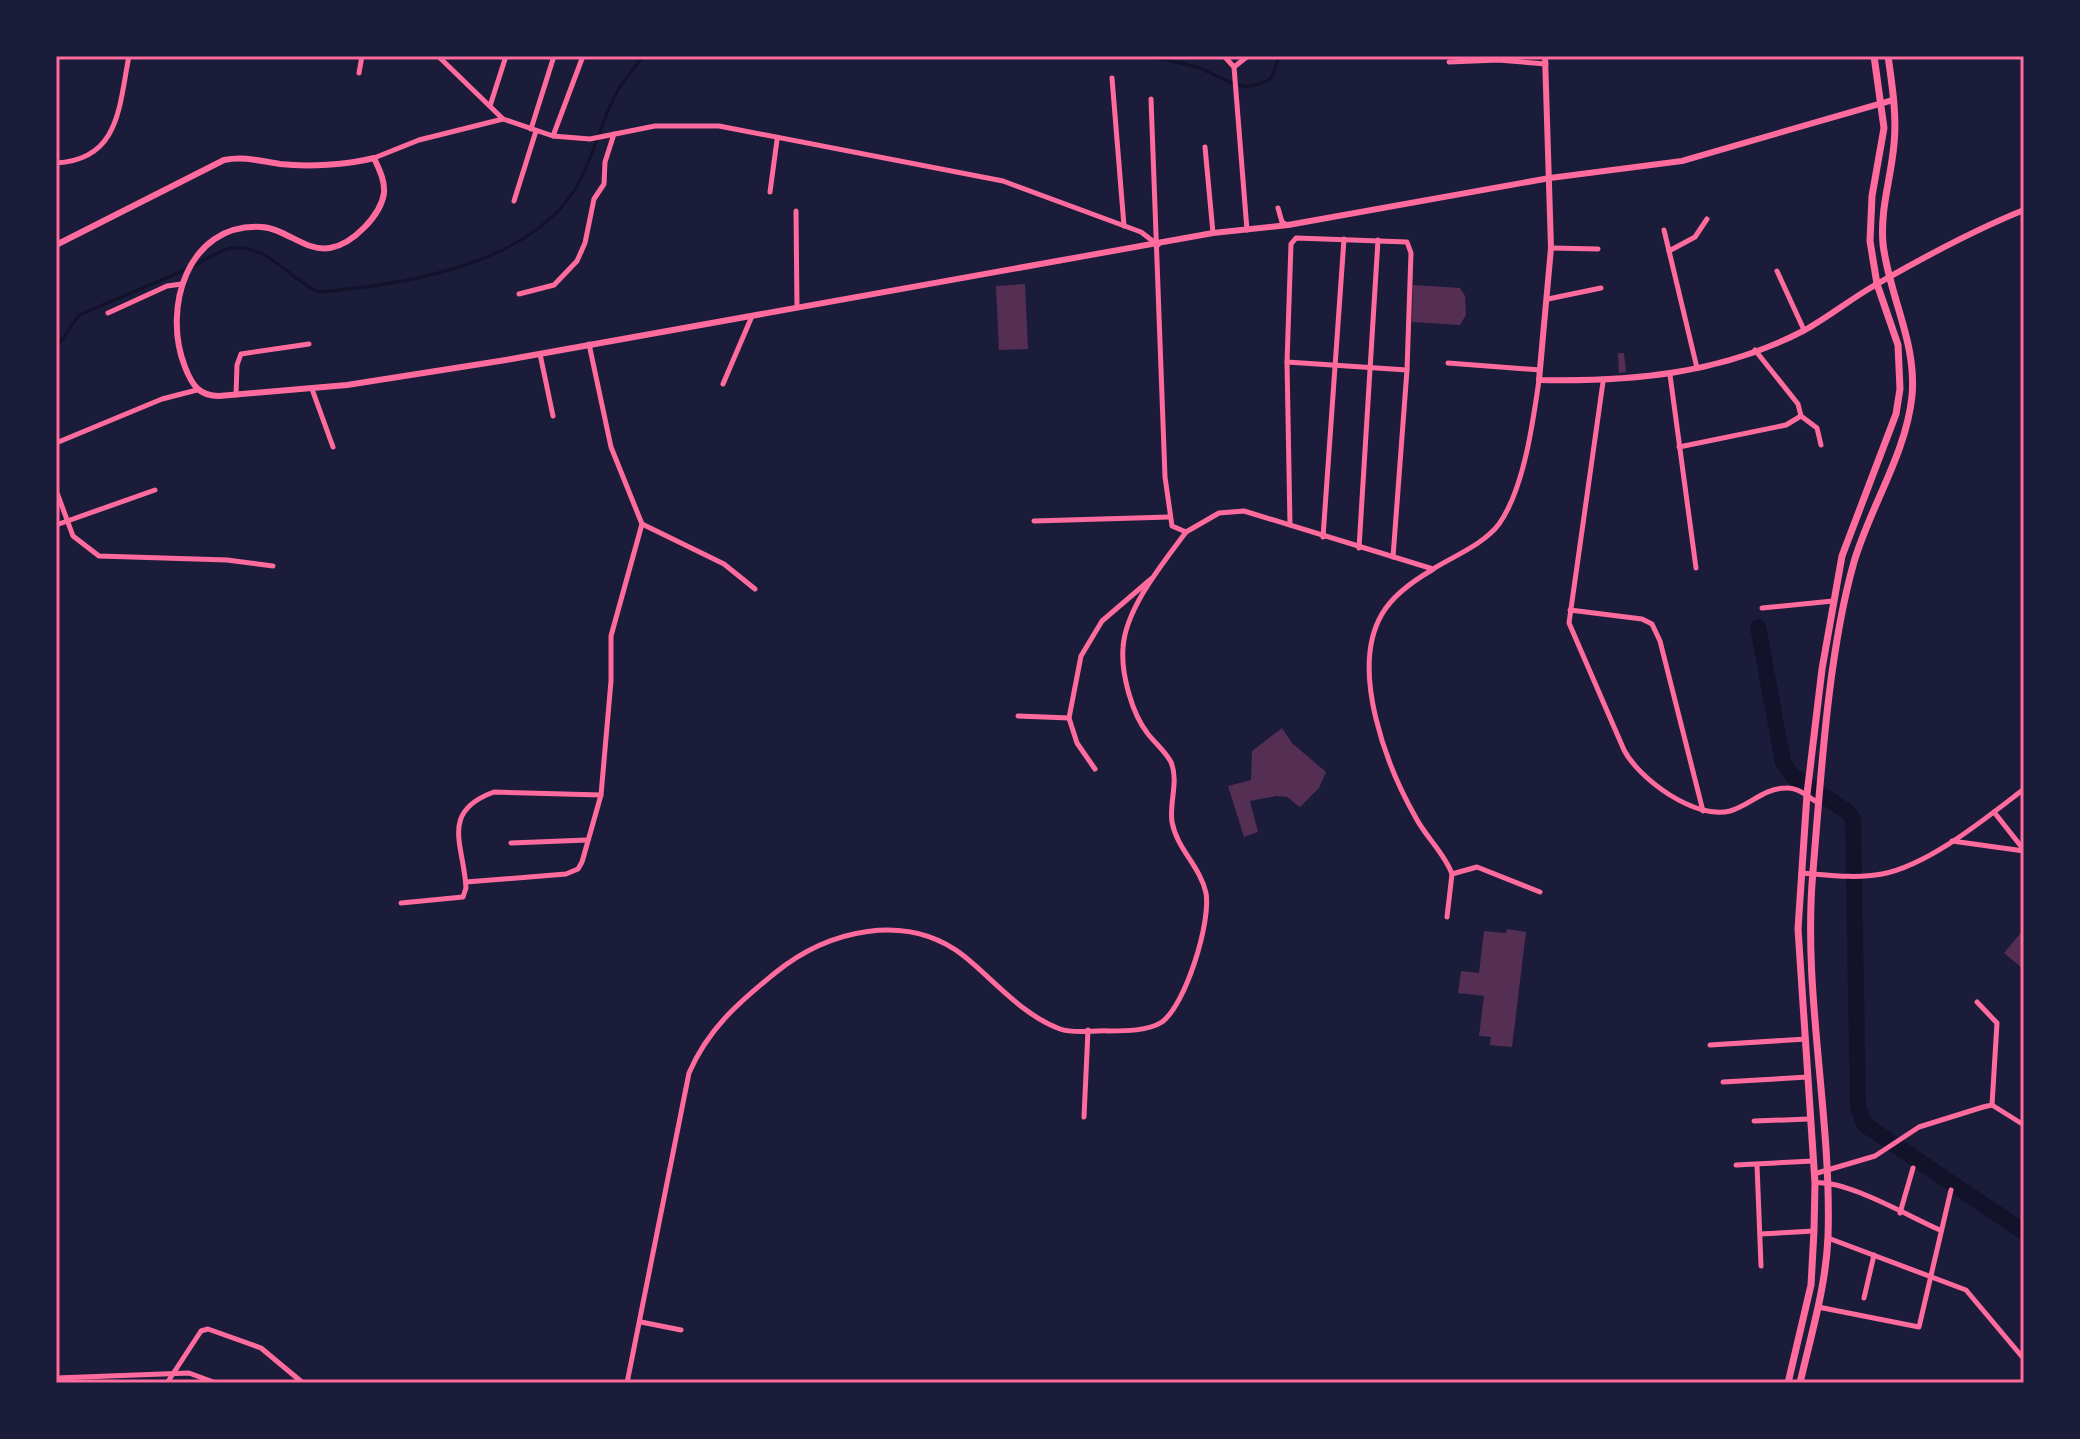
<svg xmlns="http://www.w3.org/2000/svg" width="2080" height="1439" font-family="'Asap Condensed',sans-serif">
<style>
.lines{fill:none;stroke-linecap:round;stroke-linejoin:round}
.stream{stroke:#12122b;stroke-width:3}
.river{stroke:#12122b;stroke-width:16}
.building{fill:#542f53}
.minor{stroke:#ff6b9d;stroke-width:5}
.tertiary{stroke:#ff6b9d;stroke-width:6}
.secondary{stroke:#ff6b9d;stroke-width:6}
.primary{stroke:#ff6b9d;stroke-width:7}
.neatline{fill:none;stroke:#ff6b9d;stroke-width:3}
</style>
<rect width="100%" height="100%" fill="#1b1b3a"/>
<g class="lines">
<!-- stream -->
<g class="stream">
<path d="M1142 56C1159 59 1177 61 1193 66 1222 74 1240 99 1271 78L1280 56"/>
<path d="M193 266C204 261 220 249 232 248 270 245 288 279 319 292 401 285 525 266 574 191 593 161 600 122 618 90 625 78 635 67 644 56"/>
<polyline points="56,348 79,315 185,270"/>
</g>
<!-- river -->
<polyline class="river" points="1758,627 1783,762 1793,776 1848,812 1853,819 1858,1107 1864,1124 2024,1232"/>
</g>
<!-- building -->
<g class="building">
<polygon points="1025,284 1028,349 999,350 996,286"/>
<polygon points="1413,285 1460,288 1465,296 1466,315 1460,325 1412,322"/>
<polygon points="1618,353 1624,353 1626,372 1619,373"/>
<polygon points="1282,728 1292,743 1326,772 1319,788 1300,807 1287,797 1276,796 1250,801 1258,832 1244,837 1228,786 1251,780 1252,751"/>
<polygon points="1507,929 1526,932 1512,1047 1490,1045 1491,1037 1479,1036 1484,996 1458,993 1461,971 1479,973 1484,931 1506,933"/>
<polygon points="2024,929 2024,966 2022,968 2004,953"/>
</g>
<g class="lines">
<!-- minor -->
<g class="minor">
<polyline points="438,56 503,119 553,136 590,139 655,126 719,126 1003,181 1141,232 1158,245"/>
<polyline points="1224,56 1234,67"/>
<polyline points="1449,62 1498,60 1546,64"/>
<polyline points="1234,67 1247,230"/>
<polyline points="1234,67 1248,56"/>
<polyline points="359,73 362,56"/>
<polyline points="1112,78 1124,226"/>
<path d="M1151 99 1165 477 1172 526 1186 532 1219 513 1244 511 1433 569C1454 556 1484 544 1499 524 1524 489 1533 422 1539 380"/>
<polyline points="490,106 506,56"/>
<polyline points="531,129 554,56"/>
<polyline points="553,136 583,56"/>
<polyline points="1205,147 1213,233"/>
<polyline points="374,158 419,140 503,119"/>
<path d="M56 163C120 160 119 106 129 56"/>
<polyline points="770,192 777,140"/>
<polyline points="514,201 536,131"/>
<polyline points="1278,208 1282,222 1287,225"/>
<polyline points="796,211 797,307"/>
<polyline points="1664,230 1697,368"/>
<polyline points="1551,248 1598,249"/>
<polyline points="1669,251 1695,237 1707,219"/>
<polyline points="1777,271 1804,330"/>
<polyline points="519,294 554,285 577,261 585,243 594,199 604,184 605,162 614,134"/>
<polyline points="1548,299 1601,288"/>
<polyline points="108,313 167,286 182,284"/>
<polyline points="589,344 611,447 642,524 724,564 755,589"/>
<polyline points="1755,350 1798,404 1801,416"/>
<polyline points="540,354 553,416"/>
<polyline points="1287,362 1407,370"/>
<polyline points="1448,363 1540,370"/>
<polyline points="1670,375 1696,568"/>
<path d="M1603 382 1569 623 1624 750C1639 779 1695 820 1730 811 1750 805 1764 788 1786 788 1799 787 1808 798 1819 803"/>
<polyline points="723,384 752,316"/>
<polyline points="312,389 333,447"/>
<polyline points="236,395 237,365 241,354 309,344"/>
<polyline points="1801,416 1817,428 1821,445"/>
<polyline points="56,443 162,399 197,390"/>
<polyline points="1679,447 1786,425 1801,416"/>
<polyline points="56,490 73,536 99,556 227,560 273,566"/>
<polyline points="1034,521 1169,517"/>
<polyline points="56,525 155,490"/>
<polyline points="1290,525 1287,362 1291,244 1296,238 1407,242 1411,253 1407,370 1393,557"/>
<polyline points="1323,537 1344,239"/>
<polyline points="1359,548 1378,240"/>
<path d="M1432 570C1413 581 1393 595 1382 614 1349 670 1387 767 1416 818 1426 837 1445 854 1452 874L1447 917"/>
<polyline points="1762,608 1833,601"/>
<polyline points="1570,610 1642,619 1652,624 1660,641 1703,811"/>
<polyline points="1018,716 1069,718"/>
<polyline points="1095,769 1077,743 1069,718 1081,656 1102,621 1151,579"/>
<polyline points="1994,812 2024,850"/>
<polyline points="1952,841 2024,851"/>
<polyline points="511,843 587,840"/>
<path d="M1801 873C1828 875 1855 879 1882 874 1929 865 1986 818 2024 789"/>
<polyline points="1452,874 1477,867 1540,892"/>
<polyline points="466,882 566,874 578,869 582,862 601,795 611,681 611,636 642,524"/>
<path d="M401 903 463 897 466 888C464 845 439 812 494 792L601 795"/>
<polyline points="1977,1002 1997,1023 1992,1105"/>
<polyline points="1710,1045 1806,1039"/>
<polyline points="1723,1082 1808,1077"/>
<polyline points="1084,1117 1088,1030"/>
<polyline points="1754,1121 1809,1119"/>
<polyline points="1736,1165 1813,1161"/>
<polyline points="1757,1165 1761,1266"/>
<polyline points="1814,1174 1875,1156 1919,1127 1983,1107 1992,1105 2024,1125"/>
<path d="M1815 1183C1845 1179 1910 1217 1940 1230"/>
<polyline points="1900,1213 1913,1168"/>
<polyline points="1760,1234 1814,1231"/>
<polyline points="1828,1238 1966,1290 2024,1359"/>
<polyline points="1864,1298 1874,1255"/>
<polyline points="1818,1307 1919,1327 1951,1190"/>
<polyline points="641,1322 681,1330"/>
<polyline points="56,1378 189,1373 216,1383"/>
<polyline points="167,1383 201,1331 208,1329 261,1348 303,1383"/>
<path d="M627 1383 689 1073C708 1029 738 1003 775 973 828 930 906 911 964 956 995 981 1022 1015 1060 1029 1074 1034 1094 1030 1109 1031 1125 1031 1148 1031 1162 1022 1186 1004 1211 922 1206 893 1200 866 1177 849 1172 822 1169 802 1179 782 1171 762 1165 751 1156 744 1148 734 1132 714 1121 674 1123 648 1125 609 1163 563 1186 532"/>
</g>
<!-- tertiary -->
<path class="tertiary" d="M1545 56 1551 248 1539 380C1631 382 1721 374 1805 330 1830 316 1852 298 1877 284 1924 257 1974 230 2024 210"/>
<!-- secondary -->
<path class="secondary" d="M56 245 224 160C245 156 260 161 280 164 308 167 347 165 374 158 379 169 385 180 384 193 381 215 353 244 330 248 305 252 285 228 261 227 187 223 162 309 185 367 192 385 199 396 219 396L347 385 506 360 1213 233 1288 225 1550 178 1682 161 1893 100"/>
<!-- primary -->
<g class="primary">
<polyline points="1788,1383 1811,1285 1814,1231 1815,1183 1798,929 1807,794 1822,669 1842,556 1896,414 1900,389 1898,345 1877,284 1870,241 1872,196 1884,128 1874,56"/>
<path d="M1800 1383C1811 1335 1826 1286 1828 1237 1832 1115 1802 993 1813 871 1821 776 1828 653 1854 562 1870 507 1906 454 1912 396 1917 342 1889 296 1883 244 1880 208 1891 179 1894 144 1897 115 1892 85 1888 56"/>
</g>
</g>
<!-- border -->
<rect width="2080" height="1439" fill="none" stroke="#1b1b3a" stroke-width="116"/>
<rect x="58" y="58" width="1964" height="1323" class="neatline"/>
</svg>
